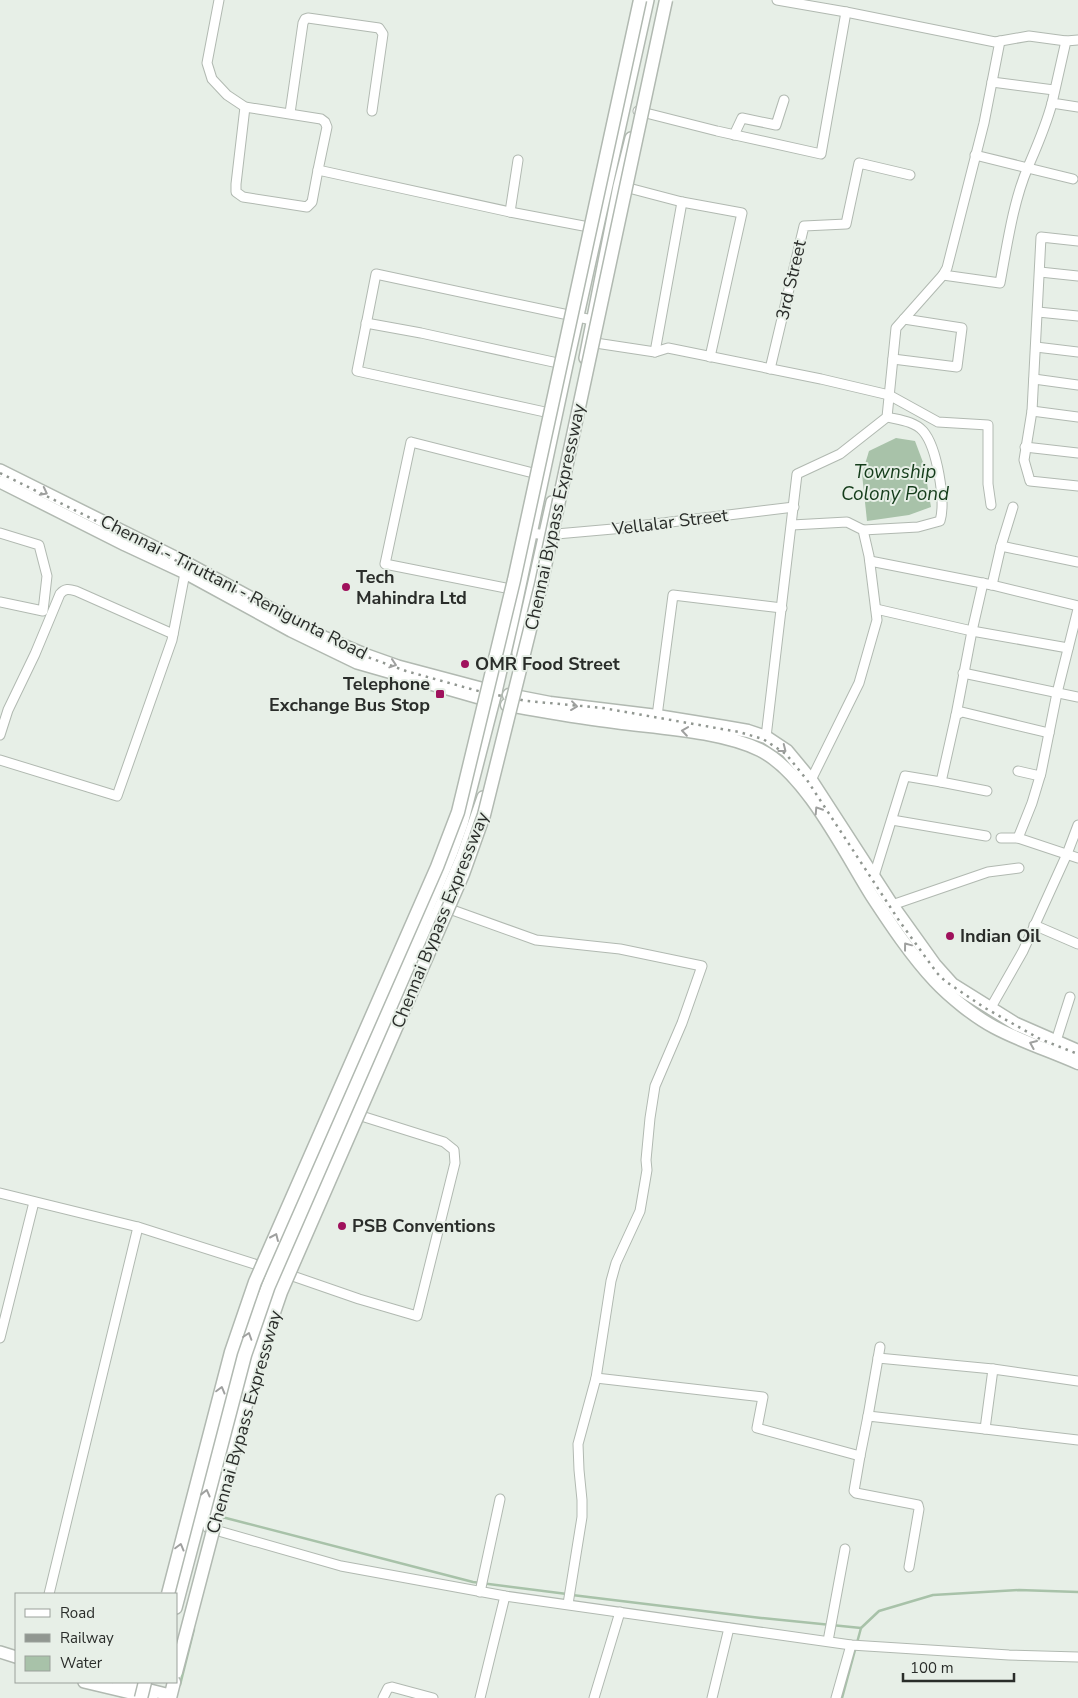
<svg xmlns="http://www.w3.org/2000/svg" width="1078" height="1698" font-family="'Nunito Sans',sans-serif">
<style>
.water{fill:#a8c2a9}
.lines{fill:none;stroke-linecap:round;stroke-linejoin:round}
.stream{stroke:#a8c2a9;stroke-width:2.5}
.minor-casing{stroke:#b1b9b1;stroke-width:11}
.major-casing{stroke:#b1b9b1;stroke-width:14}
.highway-casing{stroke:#b1b9b1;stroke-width:15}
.minor{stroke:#fff;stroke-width:9}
.major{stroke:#fff;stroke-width:11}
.highway{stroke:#fff;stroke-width:12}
.rail{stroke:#919791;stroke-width:2.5;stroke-dasharray:2.5 5;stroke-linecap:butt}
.highway-bridge-casing{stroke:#b1b9b1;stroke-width:15;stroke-linecap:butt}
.highway-bridge{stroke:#fff;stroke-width:12}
.oneway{stroke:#9fa09f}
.poi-dot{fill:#9f115c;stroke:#e7efe7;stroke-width:2}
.labels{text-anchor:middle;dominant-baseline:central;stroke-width:4;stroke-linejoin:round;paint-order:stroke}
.street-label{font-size:18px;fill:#2a2d2a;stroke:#e7efe7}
.poi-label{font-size:18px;font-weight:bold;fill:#2a2d2a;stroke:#e7efe7;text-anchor:start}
.water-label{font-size:19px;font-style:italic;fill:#143c1a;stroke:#e7efe7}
</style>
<rect width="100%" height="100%" fill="#e7efe7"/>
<!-- water -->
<polygon class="water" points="896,438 915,441 924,465 931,507 909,515 867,521 862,474 869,451"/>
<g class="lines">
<!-- stream -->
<g class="stream">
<polyline points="222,1517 473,1582 567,1594"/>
<polyline points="572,1595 761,1618 861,1628"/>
<polyline points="180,1685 194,1629"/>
<polyline points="842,1698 861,1628 879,1611 933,1595 1019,1590 1078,1592"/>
</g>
<defs>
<g id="minor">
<polyline points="219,0 207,63 212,79 227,95 245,107 321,119 325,122 327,127 318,170 510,212 594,228"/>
<polyline points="777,0 846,12 995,42 1029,36 1066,41"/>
<polyline points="1078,40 1066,41 1052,103 1078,107"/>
<polyline points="992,82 1054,90"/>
<polyline points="245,107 236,184 236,192 243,197 307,207 312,202 318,170"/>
<polyline points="638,111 717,131 821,154 846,12"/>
<polyline points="290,113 303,23 305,19 308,18 379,28 383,34 372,111"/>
<polyline points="734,135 742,118 776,125 784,100"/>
<polyline points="975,155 1073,179"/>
<polyline points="621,186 682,202 742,213 710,357"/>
<polyline points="510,212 518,160"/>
<polyline points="1078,241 1041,237 1032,411 1024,460 1030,481 1078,486"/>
<polyline points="1040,272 1078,276"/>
<path d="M943 275 1000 283C1007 246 1013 202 1028 167 1037 146 1046 126 1052 103"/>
<polyline points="1038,312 1078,316"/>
<polyline points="366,323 421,333 567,365"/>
<polyline points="589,342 655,352 668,348 821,379 889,395 938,422 988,425 988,484 991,505"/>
<polyline points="1036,347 1078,352"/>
<polyline points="655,352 682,202"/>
<polyline points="893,359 957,367 962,328 904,319"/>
<polyline points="770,369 804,226 846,224 859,163 910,175"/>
<polyline points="1034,379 1078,385"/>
<polyline points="1032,411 1078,417"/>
<polyline points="554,414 357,371 376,274 592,320"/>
<polyline points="1025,447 1078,453"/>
<polyline points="792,525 847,522 863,530 869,556 877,620 859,683 811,780"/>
<path d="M863 530 918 527 940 521C946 501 937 447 923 431 914 421 899 420 887 417"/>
<polyline points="0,533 39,545 47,576 43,611 0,602"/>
<polyline points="532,533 545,535 613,529 794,507"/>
<polyline points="1001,546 1078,562"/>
<polyline points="870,561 992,585 1078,606"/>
<polyline points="992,585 1001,546 1013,507"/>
<polyline points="516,590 385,564 411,442 541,475"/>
<polyline points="876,609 972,631 1068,648"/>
<polyline points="963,673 1078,697"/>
<polyline points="956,715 972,631 983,583"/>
<polyline points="657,716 673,595 782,608"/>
<path d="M0 735 8 710 35 654 60 594C65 588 69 589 76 591L173 634"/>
<polyline points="766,737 797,474 840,454 887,417 896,328 943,275 947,268 984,123 1000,41"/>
<polyline points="0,760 117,796 172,640 185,573"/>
<polyline points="1018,771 1040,776"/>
<polyline points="941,782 987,791"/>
<polyline points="892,820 986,836"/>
<polyline points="1001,838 1018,838 1078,858"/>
<polyline points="1018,838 1032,803 1041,773 1057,693 1078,609"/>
<polyline points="874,876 905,776 941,782 956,715 962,712 1049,733"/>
<polyline points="892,905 988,872 1019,868"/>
<polyline points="444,907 536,940 620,949 702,966 682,1023 655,1086 650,1118 646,1160 647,1170 640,1211 616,1263 611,1281 596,1378 578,1444 579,1470 582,1500 582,1517 568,1604"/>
<polyline points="1034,925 1078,944"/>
<polyline points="990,1009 1023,951 1067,854 1078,825"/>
<polyline points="1056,1041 1070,997"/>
<polyline points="0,1193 138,1227 267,1268"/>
<polyline points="284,1273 359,1299 417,1316 455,1163 454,1150 444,1142 355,1114"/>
<polyline points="0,1338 34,1202"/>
<polyline points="878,1358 993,1369"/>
<polyline points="596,1378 763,1397 757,1428 860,1456 868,1416 985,1429 993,1369 1078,1381"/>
<polyline points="868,1416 880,1347"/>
<polyline points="985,1429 1078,1440"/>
<polyline points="860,1456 854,1491 856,1493 918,1505 919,1509 909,1567"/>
<polyline points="208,1528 341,1566 505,1596 851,1645 1009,1655 1078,1657"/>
<polyline points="480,1592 500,1499"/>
<polyline points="49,1594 138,1227"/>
<polyline points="828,1641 845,1549"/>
<polyline points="383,1698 388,1688 392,1687 433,1698"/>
<polyline points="480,1698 505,1596"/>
<polyline points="594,1698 620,1612"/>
<polyline points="712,1698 729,1628"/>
<polyline points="836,1698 851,1645"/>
</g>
<g id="major">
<polyline points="585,358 619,186 631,138"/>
<polyline points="0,470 189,564 324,637 367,655 398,666 496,692"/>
<polyline points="0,482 125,545 185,573 291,631 357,663 493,702"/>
<polyline points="518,653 552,502"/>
<polyline points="208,1524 236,1411 267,1310 289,1252 317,1186 462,857 483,797"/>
<polyline points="176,1608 248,1336 293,1221 452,852 462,824 496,692 512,623 567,365 648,0"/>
<polyline points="0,1652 16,1657"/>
<polyline points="84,1682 152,1698"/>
<polyline points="118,1682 166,1694"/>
</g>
<g id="highway">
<polyline points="509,695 550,703 657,716 725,727 748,731 766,737 787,751 811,780 892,905 935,965 952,984 1016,1024 1078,1051"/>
<path d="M507 705C543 711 579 718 615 722 660 728 720 731 760 750 806 773 845 853 872 896 891 925 911 955 935 981 950 997 975 1017 994 1027 1020 1041 1051 1051 1078 1063"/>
<polyline points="170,1698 174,1682"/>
</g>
</defs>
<!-- minor casing -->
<use href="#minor" class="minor-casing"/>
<!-- major casing -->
<use href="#major" class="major-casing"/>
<!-- highway casing -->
<use href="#highway" class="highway-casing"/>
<!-- minor -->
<use href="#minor" class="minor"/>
<!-- major -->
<use href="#major" class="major"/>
<!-- highway -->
<use href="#highway" class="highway"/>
<!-- rail -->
<polyline class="rail" points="0,473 211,578 312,632 359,654 406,671 482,692 527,701 603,708 739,732 763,739 786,754 807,780 900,922 937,973 945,981 985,1008 1040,1039 1078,1054"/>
<defs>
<g id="highway-bridge">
<polyline points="168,1594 231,1352 255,1282 437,867 458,812 514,580 640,0"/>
<polyline points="176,1672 258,1359 281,1292 463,874 484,815 541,585 666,0"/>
<polyline points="141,1698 145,1682"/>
</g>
</defs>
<!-- highway-bridge casing -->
<use href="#highway-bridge" class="highway-bridge-casing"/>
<!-- highway-bridge -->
<use href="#highway-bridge" class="highway-bridge"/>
</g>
<!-- one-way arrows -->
<defs><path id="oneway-chevron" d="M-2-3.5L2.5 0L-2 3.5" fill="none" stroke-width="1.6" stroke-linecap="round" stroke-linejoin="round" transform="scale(1.25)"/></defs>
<g class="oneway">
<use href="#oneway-chevron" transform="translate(44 492) rotate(27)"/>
<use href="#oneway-chevron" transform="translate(393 664) rotate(18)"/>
<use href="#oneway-chevron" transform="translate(574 706) rotate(7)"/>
<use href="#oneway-chevron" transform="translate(685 731) rotate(-172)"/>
<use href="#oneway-chevron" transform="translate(783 749) rotate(38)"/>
<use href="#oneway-chevron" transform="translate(818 810) rotate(-123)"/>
<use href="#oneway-chevron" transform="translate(907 946) rotate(-127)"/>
<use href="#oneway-chevron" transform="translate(1033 1044) rotate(-157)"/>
<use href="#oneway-chevron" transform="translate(275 1237) rotate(-66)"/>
<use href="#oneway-chevron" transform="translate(248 1336) rotate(-72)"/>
<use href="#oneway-chevron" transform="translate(221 1390) rotate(-75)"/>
<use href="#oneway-chevron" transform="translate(206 1493) rotate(-76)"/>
<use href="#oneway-chevron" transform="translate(180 1547) rotate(-75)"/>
</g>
<!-- markers -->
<g class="poi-dot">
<circle cx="346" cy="587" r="5"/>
<circle cx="465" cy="664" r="5"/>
<rect x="435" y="689" width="10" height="10" rx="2.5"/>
<circle cx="950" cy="936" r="5"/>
<circle cx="342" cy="1226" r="5"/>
</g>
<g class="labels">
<!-- street labels -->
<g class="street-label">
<text transform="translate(791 280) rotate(-77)">3rd Street</text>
<text transform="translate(555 517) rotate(-78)">Chennai Bypass Expressway</text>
<text transform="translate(670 522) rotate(-7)">Vellalar Street</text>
<text transform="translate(234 587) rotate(27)">Chennai - Tiruttani - Renigunta Road</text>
<text transform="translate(440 920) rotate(-68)">Chennai Bypass Expressway</text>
<text transform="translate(244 1422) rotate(-74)">Chennai Bypass Expressway</text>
</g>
<!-- poi labels -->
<g class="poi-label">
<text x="356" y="577">Tech<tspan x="356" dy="21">Mahindra Ltd</tspan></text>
<text x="475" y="664">OMR Food Street</text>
<text x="430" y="684" text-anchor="end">Telephone<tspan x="430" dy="21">Exchange Bus Stop</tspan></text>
<text x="960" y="936">Indian Oil</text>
<text x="352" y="1226">PSB Conventions</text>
</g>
<!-- water labels -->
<g class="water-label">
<text x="895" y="472">Township<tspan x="895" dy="22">Colony Pond</tspan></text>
</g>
</g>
<!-- legend -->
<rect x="15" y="1593" width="162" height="90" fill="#e7efe7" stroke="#9ba19b"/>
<rect x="25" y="1609" width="25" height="8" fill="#ffffff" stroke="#9ba19b"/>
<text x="60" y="1618" font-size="15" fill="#2a2d2a">Road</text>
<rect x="25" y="1634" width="25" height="8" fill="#919791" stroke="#9ba19b"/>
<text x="60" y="1643" font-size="15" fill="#2a2d2a">Railway</text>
<rect x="25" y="1656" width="25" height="15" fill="#a8c2a9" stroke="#9ba19b"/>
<text x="60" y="1668" font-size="15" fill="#2a2d2a">Water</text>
<!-- scale -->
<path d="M903 1673v8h111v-8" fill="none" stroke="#2a2d2a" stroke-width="2.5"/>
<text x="910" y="1673" font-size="15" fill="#2a2d2a" stroke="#e7efe7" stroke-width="4" paint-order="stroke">100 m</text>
</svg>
